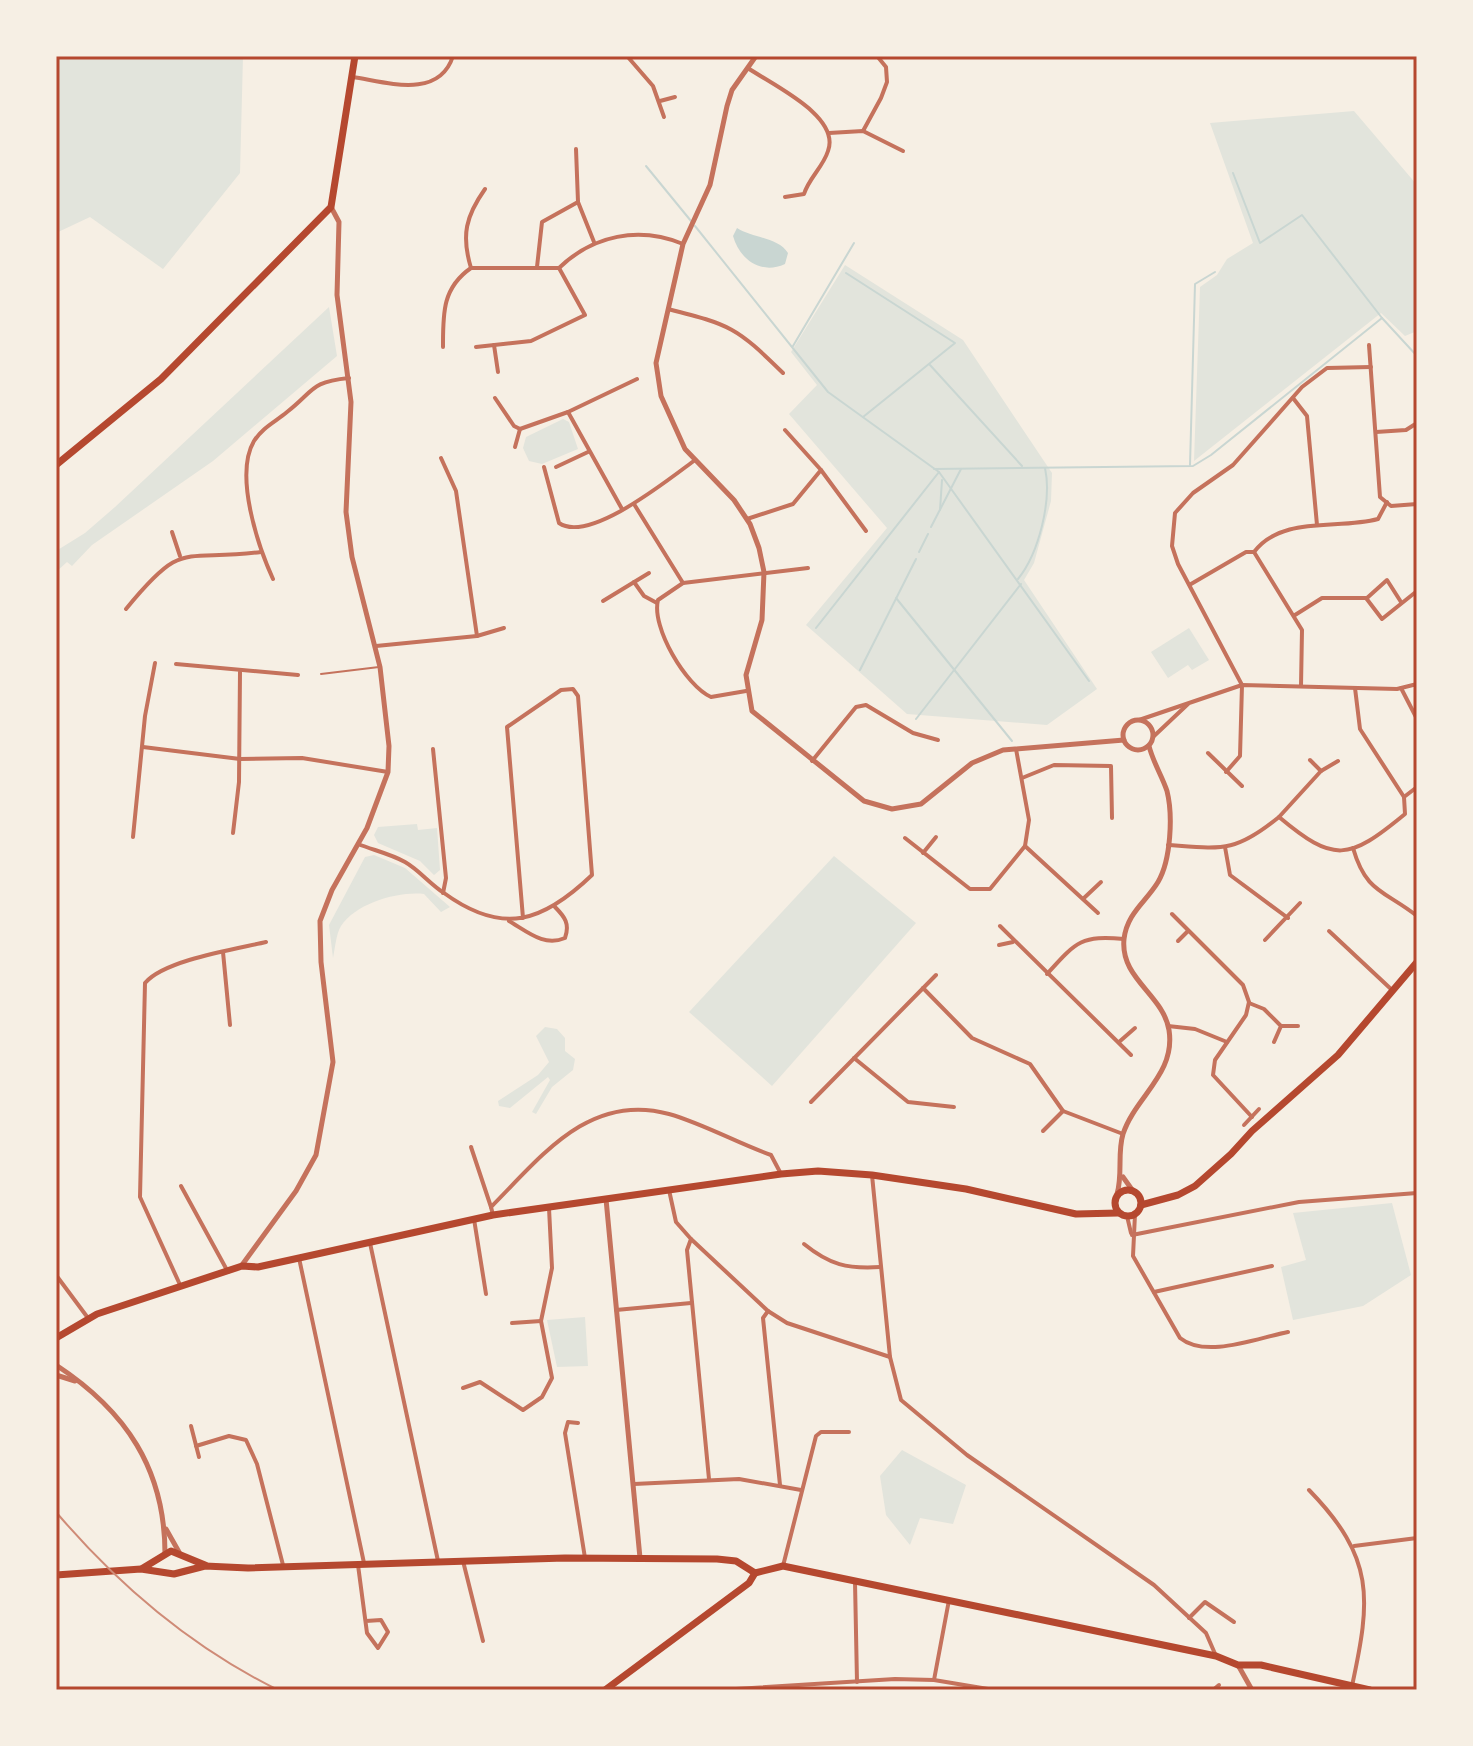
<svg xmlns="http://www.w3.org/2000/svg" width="1473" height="1746" font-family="'IBM Plex Sans',sans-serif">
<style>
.green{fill:#e2e4dc}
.water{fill:#c9d6d2}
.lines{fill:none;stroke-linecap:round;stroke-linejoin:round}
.stream{stroke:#c9d6d2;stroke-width:2}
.service{stroke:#c5725c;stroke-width:2}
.minor{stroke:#c5725c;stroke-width:4}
.tertiary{stroke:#c5725c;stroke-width:5}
.primary{stroke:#b5482f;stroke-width:7}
.rail{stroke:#cf8b77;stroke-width:2}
.neatline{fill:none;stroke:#b5482f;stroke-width:3}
</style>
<rect width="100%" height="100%" fill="#f6efe4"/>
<!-- green -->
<g class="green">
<polygon points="56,56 243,56 240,173 163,269 90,217 56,233"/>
<polygon points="1354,111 1417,185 1417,331 1405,336 1381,313 1194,461 1200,287 1217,275 1227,259 1253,243 1210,123"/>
<polygon points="845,265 963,340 1052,473 1051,501 1034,563 1024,580 1097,689 1047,725 907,714 806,625 887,528 789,414 817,385 791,352"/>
<polygon points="329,307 337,356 213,461 92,545 72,566 67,562 56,572 56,551 85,533 115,507"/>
<polygon points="563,419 569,422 578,449 542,464 529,461 523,448 526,437"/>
<polygon points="1189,628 1209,660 1192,670 1188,665 1168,678 1151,652"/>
<polygon points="417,824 418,830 437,828 440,870 434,875 420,861 378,843 374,835 378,827"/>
<path d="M374 855 405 868 450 907 441 912 424 894C399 891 356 903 341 926 336 934 335 949 333 958L329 925 365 857Z"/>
<polygon points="834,856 916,923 772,1086 689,1012"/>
<polygon points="545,1027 557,1029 565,1038 565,1051 575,1059 573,1070 552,1087 536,1114 532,1112 550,1080 548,1077 510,1108 499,1106 498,1101 538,1075 549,1062 536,1036"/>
<polygon points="1392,1203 1411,1275 1363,1306 1293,1320 1281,1267 1306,1260 1293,1213"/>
<polygon points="585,1317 588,1366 557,1367 547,1320"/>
<polygon points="902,1450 966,1485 953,1524 920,1518 910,1545 886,1515 880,1476"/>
</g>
<!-- water -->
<path class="water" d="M737 228C752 238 778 237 788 253L785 264C761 275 740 260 733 236Z"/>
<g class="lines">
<!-- stream -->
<g class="stream">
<polyline points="646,166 691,221"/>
<polyline points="1233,173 1260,243 1302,215 1382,318 1417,356"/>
<polyline points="695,226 828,392 939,472 1089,681"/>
<polyline points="846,273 955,343 863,417"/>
<polyline points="793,346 854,243"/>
<polyline points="930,365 1022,466"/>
<polyline points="1190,465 1195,284 1215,272"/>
<polyline points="934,469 1193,466 1211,455 1382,318"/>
<polyline points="940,510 942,480"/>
<polyline points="931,527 961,469"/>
<polyline points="919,552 928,534"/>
<path d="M1018 579C1039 553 1052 500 1045 468"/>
<polyline points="896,598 1012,741"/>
<polyline points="816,628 939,472"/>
<polyline points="860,670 916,559"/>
<polyline points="916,719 1021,584"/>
</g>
<!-- service -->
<polyline class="service" points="321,674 379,667"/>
<!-- minor -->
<g class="minor">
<polyline points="627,56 653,86 664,117"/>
<path d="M748 68C772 85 841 116 828 151 823 167 809 178 804 194L785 197"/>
<path d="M353 77C386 82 439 100 453 56"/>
<polyline points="660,101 675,97"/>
<polyline points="863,131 881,98 887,82 886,67 877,56"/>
<polyline points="829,133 863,131 903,151"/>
<polyline points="576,149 578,202 594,242"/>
<polyline points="537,267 542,222 578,202"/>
<path d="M471 268C461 235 466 216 485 189"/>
<path d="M559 268C593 235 639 226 683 244"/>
<path d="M668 309C731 325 736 327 783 373"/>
<polyline points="494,345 498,372"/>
<polyline points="1369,345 1380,497 1391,506 1417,504"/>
<path d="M443 347C443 314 442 288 471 268H559"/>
<polyline points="476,347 531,341 585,315 559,268"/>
<polyline points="495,398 514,426 520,429 568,412 637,379"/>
<polyline points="1293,398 1307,416 1317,525"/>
<polyline points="568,412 622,509"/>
<polyline points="1376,432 1406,430 1417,423"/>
<polyline points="515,447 520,429"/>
<polyline points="441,458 456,491 477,636"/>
<path d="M544 467 559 523C589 544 669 479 695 460"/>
<polyline points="556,467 588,452"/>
<polyline points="821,470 866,531"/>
<polyline points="634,504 683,583"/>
<polyline points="747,519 793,504 821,470 785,430"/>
<polyline points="172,532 180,556"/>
<polyline points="1254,552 1302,630 1301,686"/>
<path d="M273 579C258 546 234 475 254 441 263 427 275 422 287 412 315 390 310 382 349 378"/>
<polyline points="634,582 644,596 657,603"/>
<path d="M1191 584 1246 552H1254C1282 515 1338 530 1378 519L1387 502"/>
<polyline points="1367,598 1387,580 1401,602"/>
<polyline points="603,601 649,573"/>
<path d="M126 609C184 538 181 562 261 552"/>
<polyline points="1295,615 1322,598 1366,598 1382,619 1417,591"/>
<polyline points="376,646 477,636 504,628"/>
<polyline points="176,664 298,675"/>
<polyline points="1401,688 1417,719"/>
<path d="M746 691 711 697C686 686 651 627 658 600L683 583 808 568"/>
<polyline points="1139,720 1242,685 1397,689 1417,684"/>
<polyline points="1153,737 1188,704"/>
<polyline points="143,747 240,759 302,758 388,772"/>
<polyline points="433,749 446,878 443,893"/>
<polyline points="1208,753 1242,786"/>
<polyline points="1310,760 1321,771"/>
<polyline points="812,761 856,707 866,705 913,733 938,740"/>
<polyline points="1226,772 1240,756 1242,685 1178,564 1172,546 1175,513 1193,493 1233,465 1302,387 1327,368 1371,367"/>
<polyline points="1022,778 1054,765 1111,766 1112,818"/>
<polyline points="1404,797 1417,787"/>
<polyline points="1279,817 1321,771 1338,761"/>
<polyline points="233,833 239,782 240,672"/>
<polyline points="133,837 145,716 155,663"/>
<polyline points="905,838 970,889 990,889 1025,846 1029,820 1016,749"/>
<path d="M358 844C373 850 391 854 405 862 419 870 430 884 444 893 503 936 543 922 592 875L578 696 573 689 561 690 507 727 523 918"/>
<path d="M1168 845C1222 849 1235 853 1279 817 1334 863 1348 861 1405 814L1404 797 1360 729 1355 688"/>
<polyline points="1025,846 1098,913"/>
<polyline points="1225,847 1230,875 1288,918"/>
<path d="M1353 848C1366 893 1384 890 1417 916"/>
<polyline points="923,853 936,837"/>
<polyline points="1084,898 1101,882"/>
<polyline points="1172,914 1243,985 1249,1002 1246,1015 1215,1060 1213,1075 1252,1117"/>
<path d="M509 921C528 932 544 947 565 938 570 924 565 917 555 907"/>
<polyline points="1000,926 1131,1055"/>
<polyline points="1329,931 1392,990"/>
<polyline points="1265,940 1300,903"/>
<polyline points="1178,941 1188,931"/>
<polyline points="999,945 1013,942"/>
<polyline points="223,952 230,1025"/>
<path d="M1047 974C1076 942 1081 935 1124 939"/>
<polyline points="923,988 972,1038 1030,1064 1063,1111 1123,1134"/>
<polyline points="1249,1003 1264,1009 1281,1026 1274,1042"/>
<polyline points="1168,1026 1195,1029 1227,1042"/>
<polyline points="1281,1026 1298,1026"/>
<polyline points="1119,1042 1135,1028"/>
<polyline points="854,1058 908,1102 954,1107"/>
<polyline points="811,1102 936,975"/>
<polyline points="1244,1125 1259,1109"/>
<polyline points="1043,1131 1063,1111"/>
<polyline points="471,1147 491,1207"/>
<polyline points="872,1175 890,1357 901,1400 967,1455 1154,1585 1206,1633 1216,1656"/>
<polyline points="181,1186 228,1272"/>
<polyline points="669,1190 676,1222 691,1239 687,1250 709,1479"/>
<path d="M1135 1214 1133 1256 1180 1338C1206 1359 1257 1338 1288 1332"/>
<path d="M493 1215 491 1207C541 1157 589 1092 669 1114 704 1124 737 1143 771 1155L781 1174"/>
<polyline points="1127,1216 1131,1233"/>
<polyline points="474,1219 486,1294"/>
<polyline points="1132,1235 1299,1202 1417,1193"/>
<polyline points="691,1239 768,1311 787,1323 890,1357"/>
<polyline points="370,1243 438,1561"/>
<path d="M804 1244C830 1265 847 1269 880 1267"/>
<polyline points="299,1258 364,1563"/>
<polyline points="56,1275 88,1318"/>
<path d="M181 1287 140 1197 145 983C164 960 236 949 266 942"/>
<polyline points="1154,1292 1272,1266"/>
<polyline points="616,1310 691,1303"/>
<polyline points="768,1311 763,1318 780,1485"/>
<polyline points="512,1323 541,1321"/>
<polyline points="463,1388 480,1382 523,1410 542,1397 552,1378 541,1321 552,1268 549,1208"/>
<polyline points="578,1423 568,1422 565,1433 585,1558"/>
<polyline points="191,1426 199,1457"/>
<polyline points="196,1446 229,1436 246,1440 257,1464 283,1565"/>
<polyline points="634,1484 739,1479 801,1490"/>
<path d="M1309 1490C1375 1558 1371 1598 1352 1686"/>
<polyline points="1354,1546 1417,1538"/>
<polyline points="463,1561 483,1641"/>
<polyline points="358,1565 367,1633 378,1648 388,1632 381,1620 366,1621"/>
<polyline points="783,1566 816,1436 821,1432 849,1432"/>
<polyline points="855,1582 857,1682"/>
<polyline points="1189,1618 1205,1602 1234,1622"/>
<polyline points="934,1680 949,1600"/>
<polyline points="720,1690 895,1679 934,1680 994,1690"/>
<polyline points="1213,1690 1219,1685"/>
</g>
<!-- tertiary -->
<g class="tertiary">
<polyline points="756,56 732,90 727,106 710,185 683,244 656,363 661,396 685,449 734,500 750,524 759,548 764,572 762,620 746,675 752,711 864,801 892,809 921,804 972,763 1003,750 1124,740"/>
<circle cx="1138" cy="735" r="15"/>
<polyline points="1123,1177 1133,1191"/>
<path d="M1117 1194C1123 1174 1117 1154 1123 1134 1135 1097 1176 1074 1169 1030 1163 994 1120 979 1124 939 1127 913 1146 902 1158 882 1171 860 1173 815 1167 791 1162 776 1153 762 1149 746"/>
<polyline points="606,1199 640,1558"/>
<polyline points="242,1265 296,1191 316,1155 333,1062 321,962 320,921 332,890 367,828 388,772 389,746 380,667 352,557 346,512 351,402 337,295 339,222 331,207"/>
<path d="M56 1365C126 1411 165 1469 165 1554"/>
<polyline points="56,1375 75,1381"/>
<polyline points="166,1529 179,1552"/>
<polyline points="1238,1665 1252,1690"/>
</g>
<!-- primary -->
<g class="primary">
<polyline points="56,465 161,379 331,207 355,56"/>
<circle cx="1128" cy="1203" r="13"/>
<polyline points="1141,1205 1178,1195 1195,1186 1231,1154 1252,1131 1338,1055 1417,962"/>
<polyline points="56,1338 97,1314 242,1266 258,1267 299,1258 493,1215 781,1174 818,1171 872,1175 966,1189 1076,1214 1118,1213"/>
<polyline points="143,1568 171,1551 205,1565"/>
<polyline points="56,1575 141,1569 174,1574 205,1566 248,1568 565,1558 717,1559 736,1561 755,1573 783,1566 1216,1656 1238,1665 1261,1665 1370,1690"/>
<polyline points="605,1690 749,1583 755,1573"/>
</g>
<!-- rail -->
<path class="rail" d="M56 1512C119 1586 191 1647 278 1690"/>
</g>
<!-- border -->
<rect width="1473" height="1746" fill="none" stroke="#f6efe4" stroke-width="116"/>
<rect x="58" y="58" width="1357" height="1630" class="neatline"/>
</svg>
